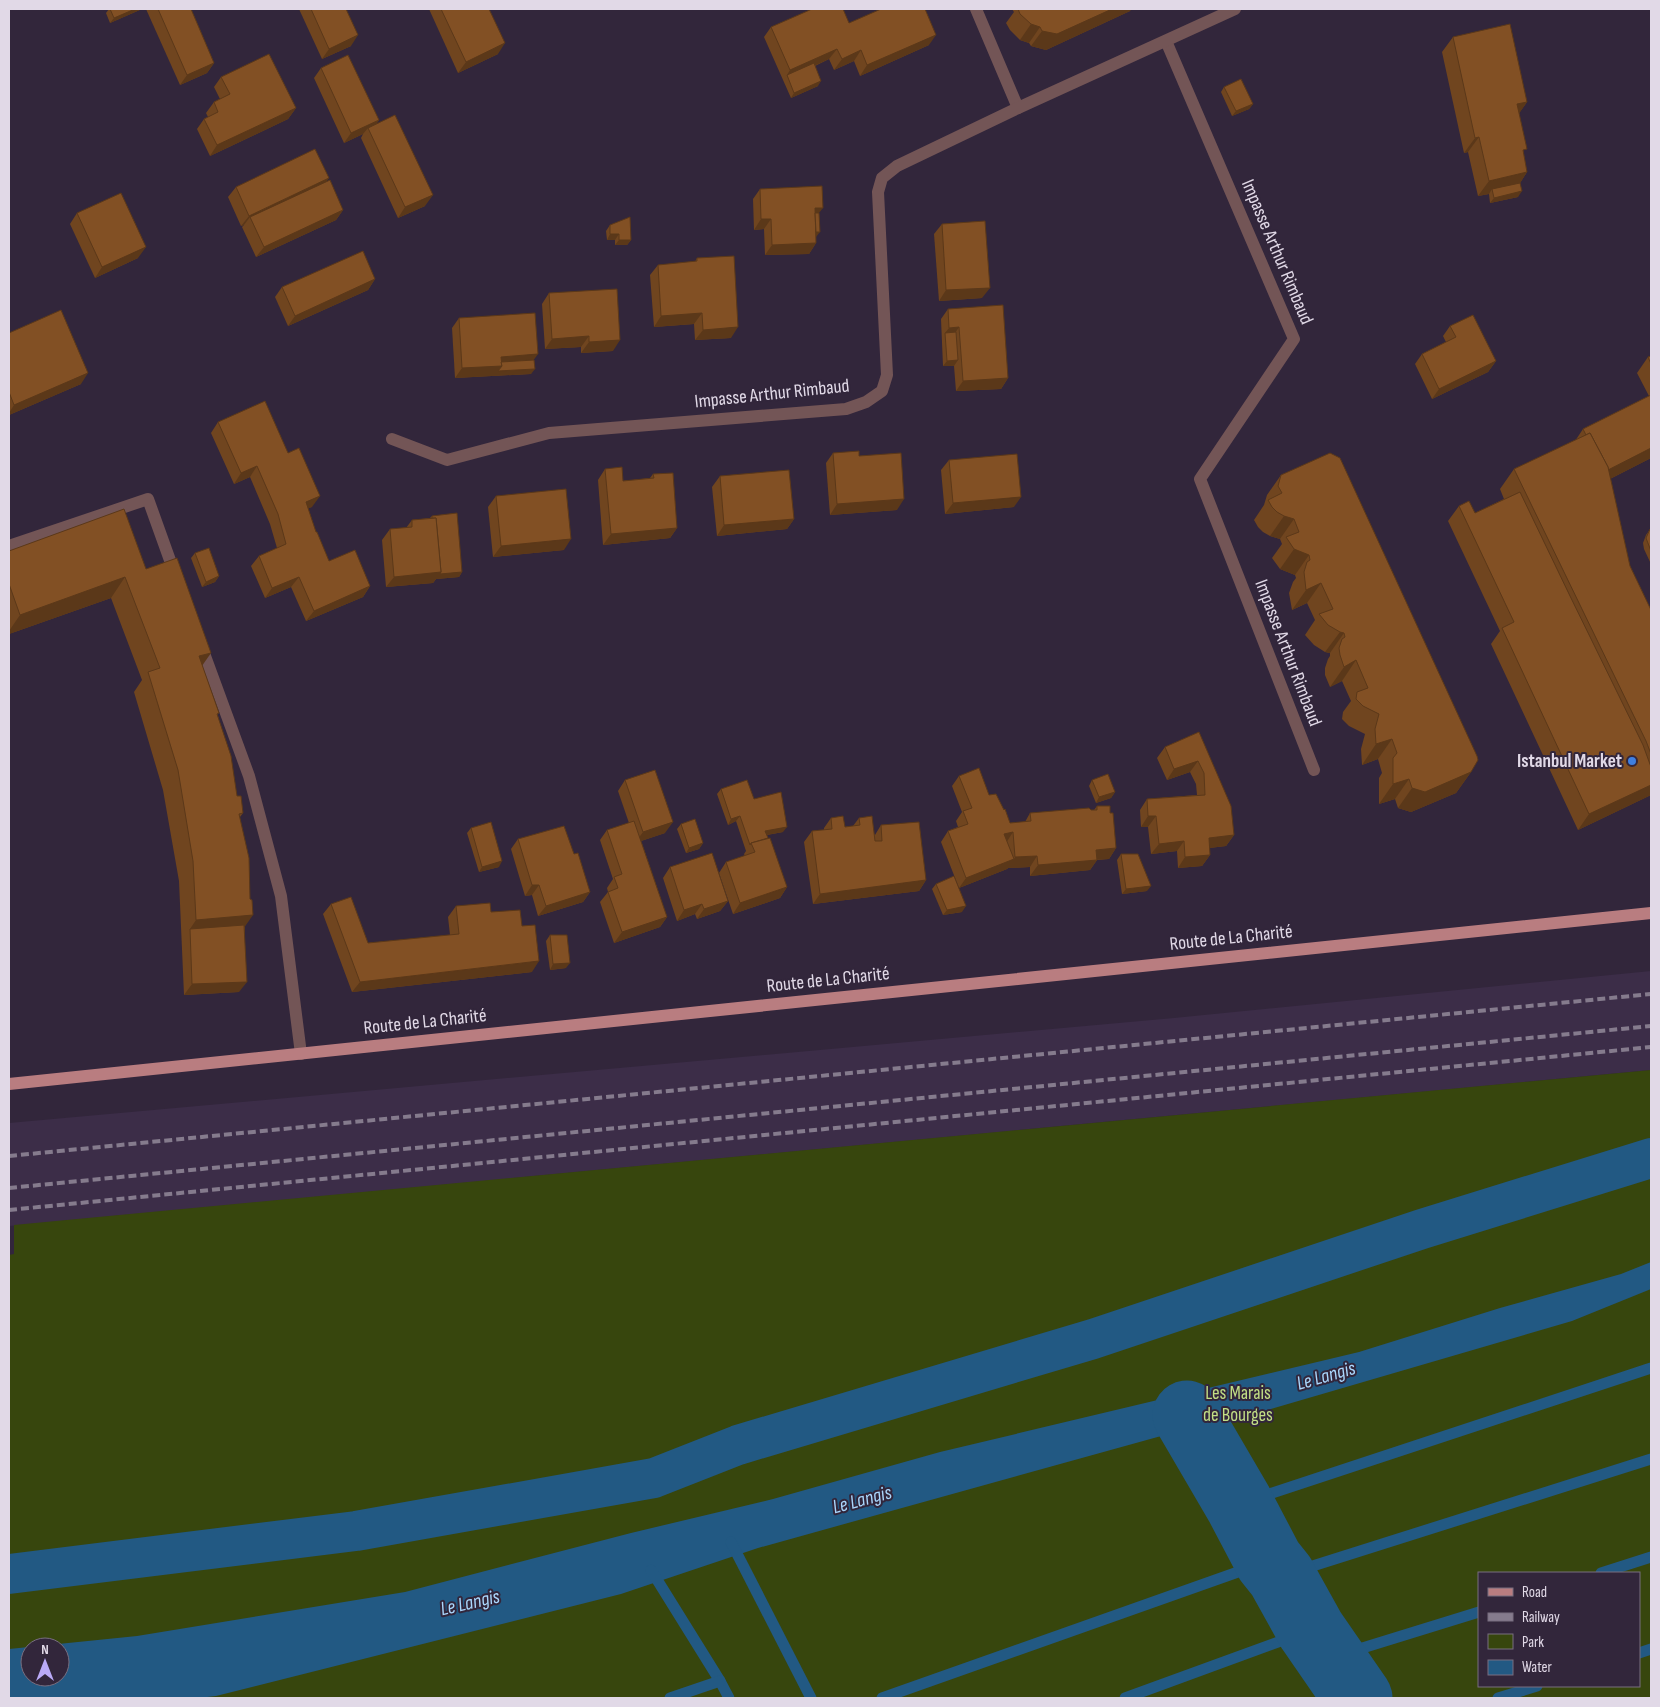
<svg xmlns="http://www.w3.org/2000/svg" width="1660" height="1707" font-family="'Sofia Sans Condensed',sans-serif">
<style>
.built{fill:#3c2d48}
.green{fill:#37460d;fill-rule:evenodd}
.water{fill:#225983;fill-rule:evenodd}
.lines{fill:none;stroke-linecap:round;stroke-linejoin:round}
.stream{stroke:#225983;stroke-width:11}
.canal{stroke:#225983;stroke-width:40}
.river{stroke:#225983;stroke-width:69}
.minor{stroke:#735556;stroke-width:12}
.major{stroke:#b97d80;stroke-width:12}
.rail{stroke:#857b8d;stroke-width:4;stroke-dasharray:8 4;stroke-linecap:butt}
.wall{fill:#70451f}
.shaded-wall{fill:#5b3819}
.building{fill:#825024;stroke:#5b3819}
.shop-dot{fill:#3f7fe0;stroke:#32263b;stroke-width:2}
.labels{text-anchor:middle;dominant-baseline:central;stroke-width:4;stroke-linejoin:round;paint-order:stroke}
.street-label{font-size:19px;fill:#e1d9e7;stroke:#32263b}
.poi-label{font-size:19px;font-weight:bold;fill:#e1d9e7;stroke:#32263b;text-anchor:end}
.park-label{font-size:19px;fill:#c2df85;stroke:#32263b}
.water-label{font-size:20px;font-style:italic;fill:#aad7fd;stroke:#32263b}
</style>
<rect width="100%" height="100%" fill="#32263b"/>
<!-- built -->
<polygon class="built" points="1651,971 1651,1070 9,1226 9,1123 1174,1018"/>
<!-- green -->
<path class="green" d="M1651 1070V1698H9V1255L14 1254V1225ZM1479 1573H1639V1686H1479ZM30 1647H60V1677H30Z"/>
<!-- water -->
<path class="water" d="M1651 1262V1289L1572 1321 1230 1421 1172 1433 758 1548 621 1594 216 1696 199 1698H9V1649L137 1636 405 1592 631 1533 773 1499 940 1452 1359 1352 1500 1308 1621 1274ZM30 1647H60V1677H30Z"/>
<g class="lines">
<!-- stream -->
<g class="stream">
<polyline points="1239,1504 1651,1368"/>
<polyline points="731,1542 811,1698"/>
<polyline points="651,1570 720,1681 729,1698"/>
<polyline points="1601,1573 1651,1557"/>
<polyline points="1281,1576 1651,1459"/>
<polyline points="1639,1653 1651,1649"/>
<polyline points="1330,1658 1479,1612"/>
<polyline points="670,1698 720,1681"/>
<polyline points="882,1698 1269,1561"/>
<polyline points="1125,1698 1311,1630"/>
<polyline points="1498,1698 1537,1686"/>
</g>
<!-- canal -->
<polyline class="canal" points="9,1574 356,1531 654,1478 738,1445 1093,1339 1422,1229 1651,1158"/>
<!-- river -->
<polyline class="river" points="1187,1415 1239,1504 1269,1561 1281,1576 1311,1630 1358,1698"/>
<!-- minor -->
<g class="minor">
<polyline points="976,9 1018,108"/>
<polyline points="1166,41 1294,339 1200,479 1314,770"/>
<polyline points="392,439 447,460 549,433 846,409 866,402 882,391 887,375 878,192 882,178 897,166 1018,108 1235,9"/>
<polyline points="9,546 148,499 176,577"/>
<polyline points="201,645 249,776 281,896 301,1054"/>
</g>
<!-- major -->
<polyline class="major" points="9,1084 1651,913"/>
<!-- rail -->
<g class="rail">
<polyline points="9,1156 1651,994"/>
<polyline points="9,1188 1651,1026"/>
<polyline points="9,1210 1651,1047"/>
</g>
</g>
<!-- wall -->
<g class="wall">
<polygon points="109,9 142,9 110,23 106,13"/>
<polygon points="146,9 191,9 214,63 207,73 180,85"/>
<polygon points="299,9 346,9 351,46 322,59"/>
<polygon points="429,9 489,9 498,54 458,73"/>
<polygon points="1012,9 1131,9 1130,11 1046,50 1031,46 1029,43 1020,40 1010,30 1006,23 1014,12"/>
<polygon points="849,23 929,45 860,76 854,61 834,70 829,59 815,66 818,86 791,98 764,37 771,27"/>
<polygon points="1453,37 1527,102 1519,113 1523,154 1527,172 1520,183 1518,197 1490,203 1489,194 1478,196 1468,152 1464,153 1442,52"/>
<polygon points="321,68 379,120 376,124 425,206 398,218 361,138 363,134 344,143 314,78"/>
<polygon points="221,77 296,108 288,119 210,156 197,129 204,119 208,117 206,113 214,102 220,99 214,87"/>
<polygon points="1224,87 1253,104 1249,109 1232,116 1221,92"/>
<polygon points="329,178 326,181 343,210 336,220 256,257 242,227 244,225 241,226 228,197 236,187"/>
<polygon points="760,189 819,213 816,237 816,243 809,254 765,255 764,229 754,230 753,199"/>
<polygon points="77,213 138,258 95,278 70,224"/>
<polygon points="942,224 982,298 939,301 934,234"/>
<polygon points="610,225 631,240 627,245 615,245 615,240 607,240 606,231"/>
<polygon points="697,258 731,338 695,340 694,324 654,327 650,275 658,265 695,262"/>
<polygon points="375,279 368,290 288,326 275,297 282,287"/>
<polygon points="549,293 613,351 581,353 581,347 545,349 542,304"/>
<polygon points="948,309 1008,378 1001,389 956,391 954,366 943,366 941,319"/>
<polygon points="459,318 534,360 531,374 455,378 452,328"/>
<polygon points="1450,326 1496,361 1488,372 1432,399 1415,364 1422,354 1446,342 1443,336"/>
<polygon points="9,333 81,384 9,415"/>
<polygon points="1651,356 1651,458 1610,479 1630,566 1651,610 1651,795 1578,830 1491,644 1500,631 1448,521 1459,506 1475,513 1504,499 1500,489 1514,469 1575,441 1583,429 1649,396 1637,373 1648,357"/>
<polygon points="218,422 312,507 308,508 316,532 329,561 370,586 363,597 306,621 291,587 265,598 251,566 259,556 277,548 270,524 250,477 234,484 211,433"/>
<polygon points="833,453 859,456 897,510 830,515 826,463"/>
<polygon points="949,460 1014,507 945,514 941,470"/>
<polygon points="605,469 623,481 650,478 653,474 677,528 670,538 603,545 598,480"/>
<polygon points="1281,475 1471,772 1456,793 1411,812 1398,808 1395,799 1379,804 1379,778 1382,773 1378,759 1362,765 1361,749 1365,734 1349,726 1342,719 1343,712 1351,701 1342,681 1330,687 1325,675 1325,668 1328,659 1330,656 1330,653 1325,652 1314,645 1305,635 1315,620 1307,603 1292,610 1289,593 1293,582 1296,578 1295,575 1280,569 1272,558 1282,544 1280,539 1270,536 1263,532 1258,527 1254,520 1264,505 1267,495"/>
<polygon points="720,476 794,519 787,529 717,536 712,487"/>
<polygon points="496,496 564,550 493,557 488,507"/>
<polygon points="432,516 462,572 459,577 436,579 433,583 386,587 382,540 390,529 406,528 412,520 430,518"/>
<polygon points="1651,528 1651,564 1644,549 1643,543 1646,535"/>
<polygon points="9,551 146,569 202,665 218,716 237,796 243,813 240,817 245,927 239,992 184,995 179,881 163,790 134,692 142,680 111,598 9,634"/>
<polygon points="195,553 219,576 215,582 202,587 191,558"/>
<polygon points="1199,732 1234,835 1226,846 1209,848 1210,855 1202,866 1178,868 1177,851 1151,854 1148,827 1141,827 1140,810 1147,799 1197,795 1196,784 1190,772 1167,780 1157,758 1165,747"/>
<polygon points="959,776 989,795 1010,823 1025,822 1030,813 1094,810 1097,806 1110,813 1116,848 1109,859 1097,860 1090,870 1030,876 1030,867 1008,868 1007,869 959,888 941,842 948,831 958,827 956,821 962,812 952,786"/>
<polygon points="625,780 665,833 641,841 667,917 660,927 614,943 600,902 608,892 607,888 613,879 600,840 607,830 629,823 618,791"/>
<polygon points="1092,780 1115,792 1111,798 1096,803 1089,786"/>
<polygon points="721,789 754,799 783,832 767,835 787,887 780,898 733,914 719,873 726,862 745,856 744,854 746,851 736,821 728,825 717,794"/>
<polygon points="831,818 845,827 853,826 859,818 875,835 881,825 926,880 919,891 813,904 804,842 812,831 824,830 824,828"/>
<polygon points="681,824 703,843 699,849 686,853 677,829"/>
<polygon points="471,828 499,867 479,872 467,833"/>
<polygon points="518,839 574,854 590,892 583,902 538,916 532,895 525,896 511,849"/>
<polygon points="1121,854 1147,891 1122,894 1117,860"/>
<polygon points="670,867 728,901 720,911 697,919 695,914 677,921 663,878"/>
<polygon points="936,884 962,912 943,915 932,889"/>
<polygon points="331,904 368,943 450,935 448,917 456,906 491,912 522,926 532,972 352,992 323,914"/>
<polygon points="550,935 566,968 550,970 546,941"/>
</g>
<!-- shaded-wall -->
<g class="shaded-wall">
<polygon points="135,9 142,9 110,23 114,18"/>
<polygon points="1112,9 1131,9 1130,11 1046,50 1031,46 1042,31"/>
<polygon points="1031,24 1040,27 1029,43 1020,40"/>
<polygon points="358,35 351,46 322,59 329,49"/>
<polygon points="936,35 929,45 860,76 867,65"/>
<polygon points="505,43 498,54 458,73 466,62"/>
<polygon points="837,49 829,59 788,78 787,75 790,70"/>
<polygon points="861,50 854,61 834,70 842,59"/>
<polygon points="214,63 207,73 180,85 187,75"/>
<polygon points="821,81 818,86 791,98 794,93"/>
<polygon points="1527,102 1516,118 1517,104"/>
<polygon points="1253,104 1249,109 1232,116 1236,111"/>
<polygon points="296,108 288,119 210,156 217,145"/>
<polygon points="379,120 372,131 368,128 363,134 344,143 351,133"/>
<polygon points="1479,137 1468,152 1464,153 1475,138"/>
<polygon points="1527,172 1517,188 1492,189 1489,194 1478,196 1489,181"/>
<polygon points="329,178 321,189 250,217 244,225 241,226 249,216"/>
<polygon points="1522,191 1518,197 1490,203 1494,198"/>
<polygon points="433,195 425,206 398,218 405,207"/>
<polygon points="815,208 823,208 815,218"/>
<polygon points="343,210 336,220 256,257 264,247"/>
<polygon points="761,219 771,219 764,229 754,230"/>
<polygon points="812,232 820,232 816,237"/>
<polygon points="610,234 619,234 615,240 607,240"/>
<polygon points="619,240 631,240 627,245 615,245"/>
<polygon points="816,243 809,254 765,255 772,245"/>
<polygon points="146,247 138,258 95,278 102,267"/>
<polygon points="375,279 368,290 288,326 295,316"/>
<polygon points="990,288 982,298 939,301 946,290"/>
<polygon points="702,313 694,324 654,327 661,316"/>
<polygon points="738,327 731,338 695,340 703,330"/>
<polygon points="959,327 952,338 945,333 949,328"/>
<polygon points="589,336 581,347 545,349 552,339"/>
<polygon points="620,340 613,351 581,353 589,342"/>
<polygon points="538,354 530,365 535,369 531,374 455,378 462,368 501,357"/>
<polygon points="958,360 954,366 943,366 947,361"/>
<polygon points="1496,361 1488,372 1432,399 1439,389"/>
<polygon points="88,373 81,384 9,415 9,413 14,405"/>
<polygon points="1008,378 1001,389 956,391 963,381"/>
<polygon points="1651,448 1651,458 1594,487 1604,472"/>
<polygon points="257,466 250,477 234,484 241,473"/>
<polygon points="320,496 312,507 298,512 306,502"/>
<polygon points="1021,497 1014,507 945,514 953,503"/>
<polygon points="904,499 897,510 830,515 837,504"/>
<polygon points="1284,516 1294,519 1280,539 1270,536"/>
<polygon points="794,519 787,529 717,536 724,525"/>
<polygon points="677,528 670,538 603,545 611,534"/>
<polygon points="571,539 564,550 493,557 501,546"/>
<polygon points="1294,549 1309,555 1295,575 1280,569"/>
<polygon points="441,572 462,572 459,577 436,579 433,583 386,587 394,577"/>
<polygon points="219,576 215,582 202,587 206,582"/>
<polygon points="125,577 111,598 9,634 9,631 20,615"/>
<polygon points="299,577 291,587 265,598 272,588"/>
<polygon points="1321,583 1307,603 1292,610 1306,590"/>
<polygon points="370,586 363,597 306,621 314,611"/>
<polygon points="1340,632 1344,633 1330,653 1325,652"/>
<polygon points="211,653 197,673 199,656"/>
<polygon points="1356,660 1342,681 1330,687 1344,667"/>
<polygon points="1392,739 1378,759 1362,765 1376,744"/>
<polygon points="1198,761 1190,772 1167,780 1174,769"/>
<polygon points="1471,772 1456,793 1411,812 1398,808 1412,788"/>
<polygon points="1409,779 1395,799 1379,804 1393,784"/>
<polygon points="1651,785 1651,795 1578,830 1589,814"/>
<polygon points="1115,792 1111,798 1096,803 1099,797"/>
<polygon points="740,816 736,821 728,825 731,819"/>
<polygon points="1148,816 1156,816 1148,827 1141,827"/>
<polygon points="673,822 665,833 635,843 643,832"/>
<polygon points="787,827 783,832 761,836 765,831"/>
<polygon points="1013,832 1006,843 1004,834"/>
<polygon points="1234,835 1226,846 1201,849 1209,838"/>
<polygon points="1184,841 1177,851 1151,854 1159,844"/>
<polygon points="703,843 699,849 686,853 689,848"/>
<polygon points="1116,848 1109,859 1089,860 1096,850"/>
<polygon points="1210,855 1202,866 1178,868 1185,857"/>
<polygon points="1037,856 1030,867 1008,868 1007,869 959,888 966,878 1014,859 1015,857"/>
<polygon points="1097,860 1090,870 1030,876 1038,865"/>
<polygon points="502,861 499,867 479,872 482,867"/>
<polygon points="926,880 919,891 813,904 820,894"/>
<polygon points="532,885 539,885 532,895 525,896"/>
<polygon points="1151,886 1147,891 1122,894 1126,889"/>
<polygon points="787,887 780,898 733,914 740,903"/>
<polygon points="590,892 583,902 538,916 546,906"/>
<polygon points="728,901 720,911 697,919 704,909"/>
<polygon points="702,904 695,914 677,921 684,910"/>
<polygon points="966,906 962,912 943,915 947,910"/>
<polygon points="253,915 239,935 190,929 196,920"/>
<polygon points="667,917 660,927 614,943 622,932"/>
<polygon points="539,961 532,972 352,992 360,982"/>
<polygon points="570,963 566,968 550,970 553,964"/>
<polygon points="247,982 239,992 184,995 192,984"/>
</g>
<!-- building -->
<g class="building">
<polygon points="110,9 135,9 114,18"/>
<polygon points="158,9 191,9 214,63 187,75"/>
<polygon points="311,9 346,9 358,35 329,49"/>
<polygon points="441,9 489,9 505,43 466,62"/>
<polygon points="812,9 843,9 849,23 881,9 925,9 936,35 867,65 861,50 842,59 837,49 790,70 771,27"/>
<polygon points="1018,9 1112,9 1057,34 1042,31 1040,27 1031,24 1020,14"/>
<polygon points="1510,24 1527,102 1517,104 1527,149 1523,150 1527,172 1489,181 1479,137 1475,138 1453,37"/>
<polygon points="269,54 296,108 217,145 204,119 218,112 214,102 230,94 221,77"/>
<polygon points="348,55 379,120 351,133 321,68"/>
<polygon points="814,63 821,81 794,93 787,75"/>
<polygon points="1241,79 1253,104 1236,111 1224,87"/>
<polygon points="395,115 433,195 405,207 368,128"/>
<polygon points="315,149 329,178 249,216 236,187"/>
<polygon points="330,180 343,210 264,247 250,217"/>
<polygon points="1520,183 1522,191 1494,198 1492,189"/>
<polygon points="822,186 823,208 815,208 816,243 772,245 771,219 761,219 760,189"/>
<polygon points="121,193 146,247 102,267 77,213"/>
<polygon points="815,213 819,213 820,232 816,232"/>
<polygon points="630,217 631,240 619,240 619,234 610,234 610,225"/>
<polygon points="985,221 990,288 946,290 942,224"/>
<polygon points="363,251 375,279 295,316 282,287"/>
<polygon points="734,256 738,327 703,330 702,313 661,316 658,265 697,261 697,258"/>
<polygon points="617,289 620,340 589,342 589,336 552,339 549,293"/>
<polygon points="1003,305 1008,378 963,381 959,327 949,328 948,309"/>
<polygon points="61,310 88,373 14,405 9,392 9,333"/>
<polygon points="535,313 538,354 501,357 502,366 462,368 459,318"/>
<polygon points="1473,315 1496,361 1439,389 1422,354 1456,337 1450,326"/>
<polygon points="956,332 958,360 947,361 945,333"/>
<polygon points="1651,356 1651,364 1648,357"/>
<polygon points="534,360 535,369 498,371 502,366 501,362"/>
<polygon points="1651,395 1651,448 1608,470 1608,467 1590,433 1586,435 1583,429"/>
<polygon points="265,401 288,453 299,448 320,496 306,502 316,532 317,532 329,561 355,550 370,586 314,611 299,577 272,588 259,556 286,544 278,514 257,466 241,473 218,422"/>
<polygon points="1590,433 1608,467 1630,566 1651,610 1651,754 1646,741 1514,469"/>
<polygon points="859,451 859,456 901,453 904,499 837,504 833,453"/>
<polygon points="1330,453 1340,458 1477,756 1478,760 1471,772 1425,792 1412,788 1409,779 1393,784 1393,758 1397,753 1392,739 1376,744 1375,729 1379,714 1363,706 1356,699 1357,692 1368,688 1356,660 1344,667 1340,655 1339,648 1342,639 1345,637 1344,633 1340,632 1328,625 1319,614 1333,609 1321,583 1306,590 1304,572 1307,562 1310,560 1309,555 1294,549 1286,537 1299,532 1294,519 1284,516 1277,512 1272,507 1268,500 1282,493 1278,486 1281,475"/>
<polygon points="1017,454 1021,497 953,503 949,460"/>
<polygon points="622,467 623,481 654,478 653,474 673,473 677,528 611,534 605,469"/>
<polygon points="789,470 794,519 724,525 720,476"/>
<polygon points="566,489 571,539 501,546 496,496"/>
<polygon points="1520,492 1570,596 1643,745 1651,767 1651,785 1589,814 1502,628 1514,622 1459,506 1469,501 1475,513"/>
<polygon points="124,509 146,569 177,558 211,653 199,656 219,713 217,714 231,756 237,796 241,796 243,813 239,814 249,858 250,899 252,900 253,915 196,920 193,861 178,770 148,672 160,668 125,577 20,615 9,584 9,551"/>
<polygon points="457,513 462,572 440,574 441,572 436,518 432,518 432,516"/>
<polygon points="436,518 441,572 394,577 390,529 412,527 412,520"/>
<polygon points="1651,528 1651,551 1646,538 1650,529"/>
<polygon points="209,548 219,576 206,582 195,553"/>
<polygon points="1199,732 1231,806 1234,835 1209,838 1210,855 1185,857 1184,841 1159,844 1156,816 1148,816 1147,799 1205,795 1204,773 1198,761 1174,769 1165,747"/>
<polygon points="979,768 989,795 996,794 1004,810 1005,809 1010,823 1031,821 1030,813 1089,808 1091,810 1097,810 1097,806 1110,806 1110,813 1113,813 1116,848 1096,850 1097,860 1038,865 1037,856 1015,857 1013,832 1004,834 1014,859 966,878 948,831 968,824 963,811 972,808 959,776"/>
<polygon points="655,770 673,822 643,832 625,780"/>
<polygon points="1108,774 1115,792 1099,797 1092,780"/>
<polygon points="747,780 754,799 781,792 787,827 765,831 768,838 751,843 750,845 740,816 731,819 721,789"/>
<polygon points="843,816 845,827 860,825 859,818 872,816 875,841 882,841 881,825 919,822 926,880 820,894 812,831 832,829 831,818"/>
<polygon points="695,819 703,843 689,848 681,824"/>
<polygon points="634,821 667,917 622,932 608,892 618,888 614,877 622,874 607,830"/>
<polygon points="491,822 502,861 482,867 471,828"/>
<polygon points="564,826 574,854 578,853 590,892 546,906 539,885 532,885 518,839"/>
<polygon points="770,838 787,887 740,903 726,862 755,852 751,843"/>
<polygon points="712,853 728,901 704,909 702,904 684,910 670,867"/>
<polygon points="1121,854 1138,854 1151,886 1126,889"/>
<polygon points="954,876 966,906 947,910 936,884"/>
<polygon points="351,897 368,943 459,934 456,906 490,903 491,912 520,910 522,926 535,925 539,961 360,982 331,904"/>
<polygon points="244,925 247,982 192,984 190,929"/>
<polygon points="550,935 567,935 570,963 553,964"/>
</g>
<!-- markers -->
<circle class="shop-dot" cx="1632" cy="761" r="5"/>
<g class="labels">
<!-- street labels -->
<g class="street-label">
<text transform="translate(1277 252) rotate(67)">Impasse Arthur Rimbaud</text>
<text transform="translate(772 394) rotate(-6)">Impasse Arthur Rimbaud</text>
<text transform="translate(1288 653) rotate(69)">Impasse Arthur Rimbaud</text>
<text transform="translate(1231 938) rotate(-6)">Route de La Charité</text>
<text transform="translate(828 980) rotate(-6)">Route de La Charité</text>
<text transform="translate(425 1022) rotate(-6)">Route de La Charité</text>
</g>
<!-- poi labels -->
<g class="poi-label">
<text x="1622" y="761">Istanbul Market</text>
</g>
<!-- park labels -->
<g class="park-label">
<text x="1238" y="1393">Les Marais<tspan x="1238" dy="22">de Bourges</tspan></text>
</g>
<!-- water labels -->
<g class="water-label">
<text transform="translate(1326 1376) rotate(-16)">Le Langis</text>
<text transform="translate(862 1500) rotate(-15)">Le Langis</text>
<text transform="translate(470 1603) rotate(-13)">Le Langis</text>
</g>
</g>
<!-- border -->
<rect width="1660" height="1707" fill="none" stroke="#e1d9e7" stroke-width="20"/>
<!-- legend -->
<rect x="1478" y="1572" width="162" height="115" fill="#32263b" stroke="#786e80"/>
<rect x="1488" y="1588" width="25" height="8" fill="#b97d80" stroke="#786e80"/>
<text x="1522" y="1597" font-size="15" fill="#e1d9e7">Road</text>
<rect x="1488" y="1613" width="25" height="8" fill="#857b8d" stroke="#786e80"/>
<text x="1522" y="1622" font-size="15" fill="#e1d9e7">Railway</text>
<rect x="1488" y="1634" width="25" height="15" fill="#37460d" stroke="#786e80"/>
<text x="1522" y="1647" font-size="15" fill="#e1d9e7">Park</text>
<rect x="1488" y="1660" width="25" height="15" fill="#225983" stroke="#786e80"/>
<text x="1522" y="1672" font-size="15" fill="#e1d9e7">Water</text>
<!-- north arrow -->
<g transform="translate(45 1662)"><circle r="24" fill="#32263b" stroke="#786e80"/>
<path d="M0-4L9 19L0 12L-9 19Z" fill="#baaaf7"/>
<text y="-8" font-size="14" font-weight="bold" text-anchor="middle" fill="#e1d9e7">N</text>
</g>
</svg>
